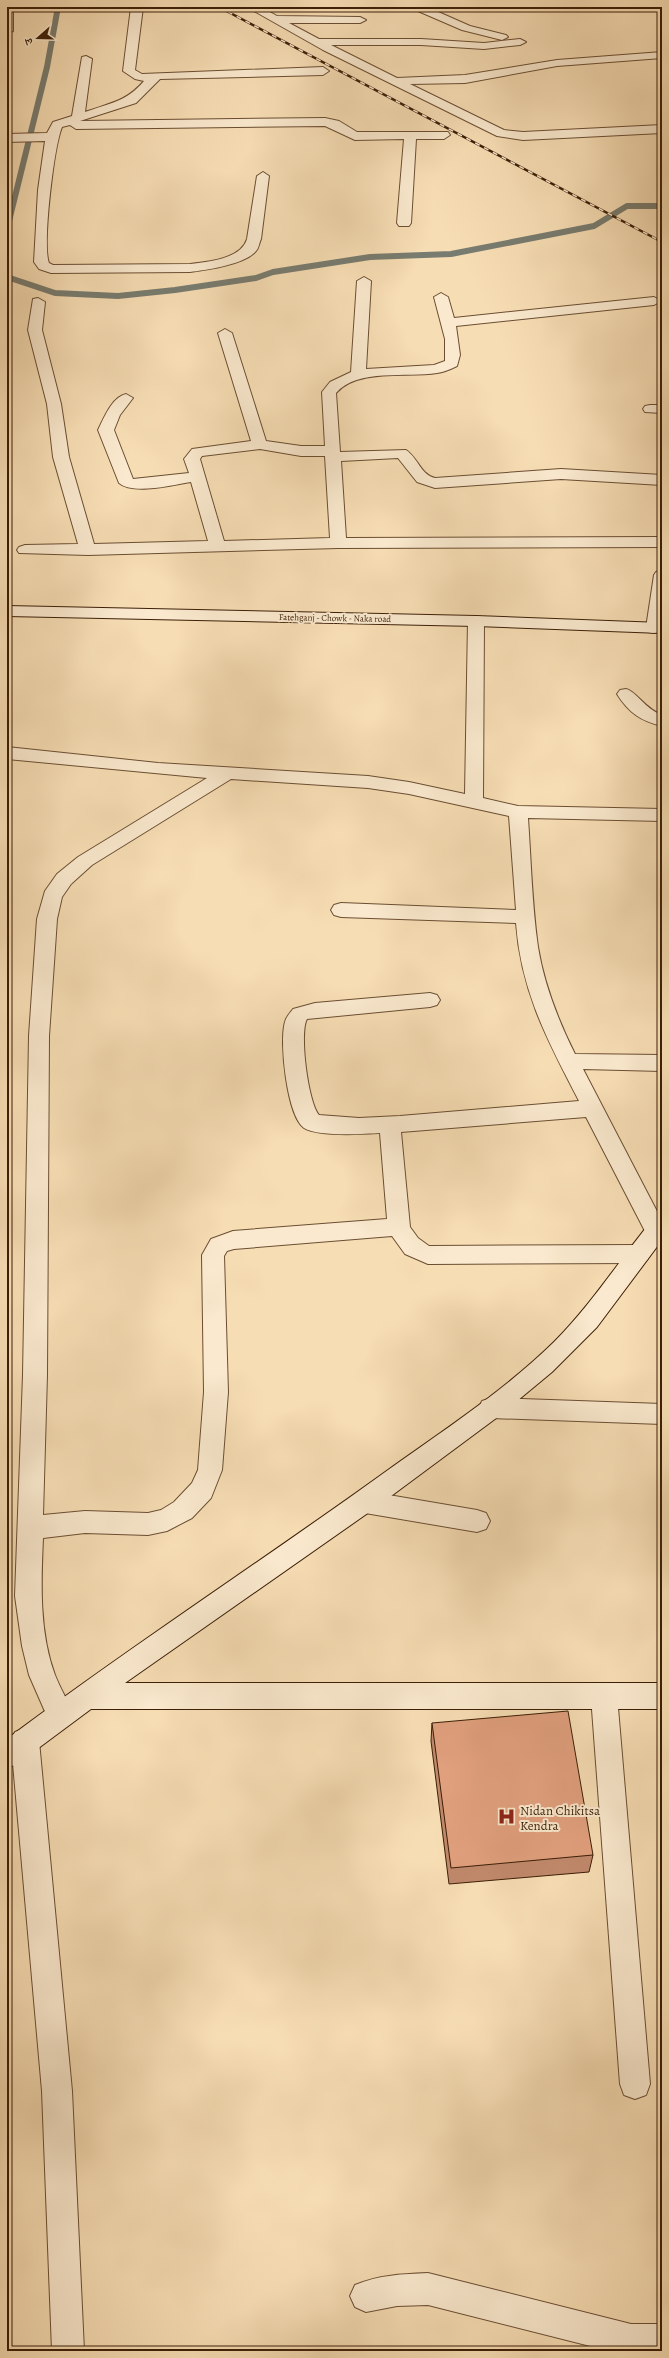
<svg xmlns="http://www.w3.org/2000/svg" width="669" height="2358" font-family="Alegreya,'Noto Serif Devanagari',serif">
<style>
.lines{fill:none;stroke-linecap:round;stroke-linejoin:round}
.stream{stroke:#787c70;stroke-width:6}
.street-casing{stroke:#6b4e32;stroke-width:2}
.secondary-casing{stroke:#3c1f07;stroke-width:2}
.street{fill:#fae9ce;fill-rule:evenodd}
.secondary{fill:#fae9ce;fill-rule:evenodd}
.rail-casing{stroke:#3c1f07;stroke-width:2.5}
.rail{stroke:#fae9ce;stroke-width:1.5;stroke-dasharray:5;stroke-linecap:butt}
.wall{fill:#c1896c;stroke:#3c1f07}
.building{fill:#e09f7d;stroke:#3c1f07}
.labels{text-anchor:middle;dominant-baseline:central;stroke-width:4;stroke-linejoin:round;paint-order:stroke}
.far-street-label{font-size:9px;fill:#3c1f07;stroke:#fae9ce}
.near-poi-label{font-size:13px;fill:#3c1f07;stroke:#fae9ce;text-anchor:start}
</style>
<rect width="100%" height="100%" fill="#f7ddb4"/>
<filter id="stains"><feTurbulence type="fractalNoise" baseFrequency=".005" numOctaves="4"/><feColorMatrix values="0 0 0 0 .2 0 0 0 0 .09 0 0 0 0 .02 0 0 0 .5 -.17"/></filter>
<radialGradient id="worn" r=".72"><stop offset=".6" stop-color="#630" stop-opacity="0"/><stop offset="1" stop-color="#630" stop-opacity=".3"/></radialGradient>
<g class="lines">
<!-- stream -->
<g class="stream">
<polyline points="7,229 47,67 58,7"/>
<polyline points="7,277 55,293 118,296 175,290 256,278 273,272 370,257 451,254 594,226 627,206 658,206 662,208"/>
</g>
<defs>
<g id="street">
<polygon points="7,7 13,8 13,31 7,34"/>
<path d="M131 7H143L135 70 142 74 323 67 329 71 323 75 160 79 136 103 80 121 325 118 339 121 357 132H448L450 135 444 139H416L411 223 409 226H399L397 223 404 139 355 140 325 126 76 129 70 125 62 127C54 146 42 245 49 263L53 265 190 264C208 262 241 259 247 239L257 176 263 172 269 176 261 239C259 243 259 248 256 251 246 264 207 270 190 272L51 273 39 269 34 262 38 190 45 141 7 142V134L47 133 53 122 72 116 82 57 86 56 92 59 85 112C110 103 126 102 144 81L135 79 123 71Z"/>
<polygon points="247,7 261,7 277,16 360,17 366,20 360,23 289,23 319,39 421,39 484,43 520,39 526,42 520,45 484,49 421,45 331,45 397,78 465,75 557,60 662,52 662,58 557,66 465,83 410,84 504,130 523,132 662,125 662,133 523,140 497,136 323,50"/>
<polygon points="418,7 427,7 470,26 506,35 508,37 502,40 462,30 418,11"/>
<path d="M364 277 371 281 366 369 434 365 445 361V339L434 297 441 293 448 297 454 318 654 297 661 301 654 305 456 326 460 355 457 366C451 369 444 372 437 373 408 378 357 368 336 393L340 452 406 450C418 458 421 475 435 478L561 469 662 475V485L561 479 435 488 417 482 398 458 341 461 346 538 662 537V547L338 548 88 555 19 553 17 550 19 547 25 545 78 544 53 457 47 404 28 330 33 299 38 298 45 302 42 330 61 404 69 457 94 544 208 541 191 482C173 485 133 495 119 483L98 430C104 418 112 397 126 394L133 398 120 415 114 430 133 479 189 473 184 459 192 449 251 441 218 333 225 329 232 333 266 441 301 446H325L322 392 330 382 351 372 357 281ZM260 449 301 456H325L330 538 224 541 200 459 202 456Z"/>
<polygon points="650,405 662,405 662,413 645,412 643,409 645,406"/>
<polygon points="662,570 662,629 654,633 648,632 646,628 654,575 656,572"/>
<path d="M476 616 482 617 484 621 483 798 518 806 662 809V821L528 818C531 861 532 905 538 947 544 984 558 1020 575 1054L662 1055V1071L583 1069 662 1221V1238L656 1240 648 1237 586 1117 401 1132 410 1227 418 1238 429 1246 639 1245 647 1248 650 1254 647 1260 639 1263 428 1264 405 1254 392 1236 234 1249 227 1251 224 1256 228 1392 222 1470 211 1498 192 1518 167 1531 148 1535 85 1533 43 1538C41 1583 39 1632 55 1675 60 1688 68 1701 73 1714L70 1723 60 1727 50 1723 29 1675 22 1646 15 1596 23 1375 29 1036 37 919 45 891 57 874 78 857 207 778 7 759V747L158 763 368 776 409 782 465 794 468 621 470 617ZM231 779 368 788 409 794 509 816 516 910 341 903 334 905 331 910 334 915 341 917 516 923C521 992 548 1041 579 1101L400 1116 359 1118 319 1115C308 1103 299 1032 307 1019L430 1007 437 1005 440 1000 437 995 430 993 315 1003 293 1009C290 1013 286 1017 285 1022 279 1041 287 1116 304 1128 318 1137 363 1134 380 1133L387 1219 233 1231 211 1239 202 1255 204 1392 198 1470 192 1483 174 1502 161 1510 148 1513 85 1511 43 1515 47 1375 49 1036 57 919 62 897 71 884 92 865Z"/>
<path d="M626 689C636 691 645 709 662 715V726C641 721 629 713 617 694L620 690Z"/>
<polygon points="491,1398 662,1404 662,1424 491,1418 482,1415 479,1408 482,1401"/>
<polygon points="365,1491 477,1510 486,1513 490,1521 486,1529 477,1532 365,1513 356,1510 352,1502 356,1494"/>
<polygon points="604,1683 613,1687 617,1696 650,2084 646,2095 635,2099 624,2095 620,2084 591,1696 595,1687"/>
<polygon points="25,1728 35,1732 39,1741 72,2091 84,2351 52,2351 42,2091 11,1741 15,1732"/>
<path d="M428 2273 631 2324H662V2351H610L428 2305 397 2306 366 2312 355 2307 350 2296 355 2285C378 2275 403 2274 428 2273Z"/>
</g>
<g id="secondary">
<polygon points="7,606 476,616 662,623 662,633 476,626 7,616"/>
<path d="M662 1215V1240L597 1327 552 1372 499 1416 375 1508 125 1683H662V1709H91L17 1764 7 1768V1739C131 1646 262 1561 388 1470 444 1430 504 1391 554 1342 592 1304 620 1259 654 1218Z"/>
</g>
</defs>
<!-- street casing -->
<use href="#street" class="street-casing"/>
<!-- secondary casing -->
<use href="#secondary" class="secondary-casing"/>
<!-- street -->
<use href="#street" class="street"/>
<!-- secondary -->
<use href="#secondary" class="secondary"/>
<defs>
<polyline id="rail" points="219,7 662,242"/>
</defs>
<!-- rail casing -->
<use href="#rail" class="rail-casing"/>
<!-- rail -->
<use href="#rail" class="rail"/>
</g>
<!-- wall -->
<polygon class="wall" points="432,1723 593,1855 589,1872 449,1884 431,1741"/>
<!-- building -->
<polygon class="building" points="568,1711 593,1855 451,1868 432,1723"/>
<!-- icons -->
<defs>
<symbol id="hospital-bare" viewBox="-9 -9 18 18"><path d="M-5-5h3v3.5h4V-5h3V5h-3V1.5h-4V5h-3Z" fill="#8f2418" stroke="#fae9ce" stroke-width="2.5" paint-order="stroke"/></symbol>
</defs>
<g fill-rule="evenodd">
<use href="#hospital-bare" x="494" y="1804" width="25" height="25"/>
</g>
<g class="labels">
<!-- far-street labels -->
<g class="far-street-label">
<text transform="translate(335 618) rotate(1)">Fatehganj - Chowk - Naka road</text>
</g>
<!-- near-poi labels -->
<g class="near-poi-label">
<text x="520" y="1810">Nidan Chikitsa<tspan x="520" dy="15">Kendra</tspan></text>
</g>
</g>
<!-- margin -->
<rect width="669" height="2358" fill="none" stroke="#f7ddb4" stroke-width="24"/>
<rect x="8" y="8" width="653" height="2342" fill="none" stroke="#3c1f07" stroke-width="2"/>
<rect x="12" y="12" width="645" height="2334" fill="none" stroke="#3c1f07"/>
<!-- north arrow -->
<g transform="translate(38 38) rotate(250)" stroke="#fae9ce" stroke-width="3" paint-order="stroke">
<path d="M0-3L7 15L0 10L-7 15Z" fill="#3c1f07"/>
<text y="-6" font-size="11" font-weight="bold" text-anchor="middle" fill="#3c1f07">उ</text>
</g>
<rect width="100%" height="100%" filter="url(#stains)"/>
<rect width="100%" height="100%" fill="url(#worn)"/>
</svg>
